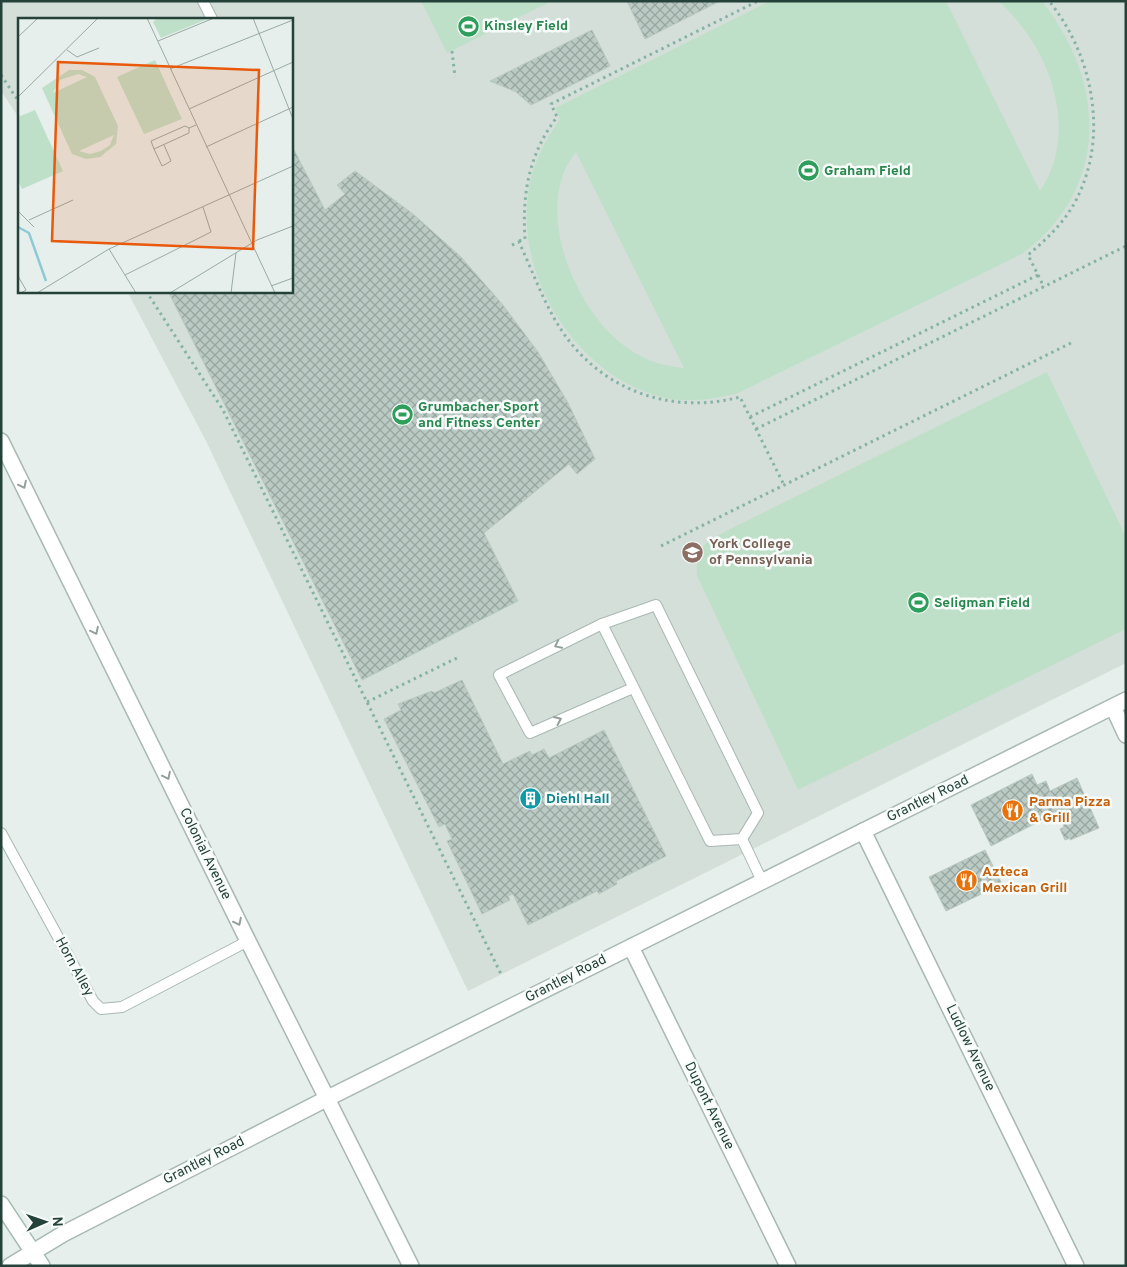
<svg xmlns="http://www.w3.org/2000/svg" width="1127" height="1267" font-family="Overpass,sans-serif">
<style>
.built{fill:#d4dfda}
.pitch{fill:#bfe0c8;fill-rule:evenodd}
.building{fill:url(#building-cross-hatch);stroke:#b8c9c2}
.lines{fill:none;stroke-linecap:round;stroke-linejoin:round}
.service-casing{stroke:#a8b8b2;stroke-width:12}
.minor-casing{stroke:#a8b8b2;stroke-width:18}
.tertiary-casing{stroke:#a8b8b2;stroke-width:18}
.secondary-casing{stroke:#a4bbb3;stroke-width:18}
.path{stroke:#86b3a5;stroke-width:3;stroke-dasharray:2.5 4;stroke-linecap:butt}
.service{stroke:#fff;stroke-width:10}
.minor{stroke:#fff;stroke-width:15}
.tertiary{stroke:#fff;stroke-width:15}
.secondary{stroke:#fff;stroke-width:15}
.oneway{stroke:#92a09c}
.labels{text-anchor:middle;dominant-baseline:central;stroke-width:5;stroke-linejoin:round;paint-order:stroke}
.leisure-label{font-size:14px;font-weight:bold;fill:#27864d;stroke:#f7fbf9;text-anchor:start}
.education-label{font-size:14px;font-weight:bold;fill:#785e54;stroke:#f7fbf9;text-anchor:start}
.culture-label{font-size:14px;font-weight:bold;fill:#0d838f;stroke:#f7fbf9;text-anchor:start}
.street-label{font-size:14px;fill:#24423a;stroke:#f7fbf9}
.food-label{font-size:14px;font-weight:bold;fill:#c56008;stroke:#f7fbf9;text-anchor:start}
.inset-river{fill:none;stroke:#8ec9d4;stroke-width:2.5}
.inset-road{fill:none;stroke:#98aaa4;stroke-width:1}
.view{fill:#e8590c;fill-opacity:0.15;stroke:#e8590c;stroke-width:2.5}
.inset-edge{fill:none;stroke:#24423a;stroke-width:2.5}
</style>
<defs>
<pattern id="building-cross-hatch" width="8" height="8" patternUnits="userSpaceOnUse" patternTransform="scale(1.25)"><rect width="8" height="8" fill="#bbcac4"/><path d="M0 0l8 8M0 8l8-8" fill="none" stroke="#98a6a0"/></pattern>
</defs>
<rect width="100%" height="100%" fill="#e6efeb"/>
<!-- built -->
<polygon class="built" points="1,1 1126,1 1126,663 468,991 206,441 127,291 291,291 291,19 19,19 19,118 1,91"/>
<!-- pitch -->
<g class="pitch">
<polygon points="421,1 552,1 447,53"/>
<path d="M770 1H946L1040 191C1081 130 1049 45 998 1H1042C1107 84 1110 188 1022 254L738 393C715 399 690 403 666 398 581 380 516 281 528 195 531 166 544 142 560 119L555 108ZM576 152 684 368C660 366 639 358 621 343 573 305 532 205 576 152Z"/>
<path d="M1047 372 1126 537V629L798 790 697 576C695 544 706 542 732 528Z"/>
</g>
<!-- building -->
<g class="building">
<polygon points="627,1 720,1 645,39"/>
<polygon points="592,30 610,66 531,105 516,92 490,81"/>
<polygon points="291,144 325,210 345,194 337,185 355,171 413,214 460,256 503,305 538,352 568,403 595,459 577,474 569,464 484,533 518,601 362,680 168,291 291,291"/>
<polygon points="462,680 503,764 530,751 532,755 544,749 549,758 604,730 666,856 616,881 617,884 599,894 597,891 528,925 513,894 508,896 510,900 482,914 447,841 452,839 445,824 439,827 384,719 401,710 398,704 432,691 434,693"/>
<polygon points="1032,774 1037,785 1046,781 1050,791 1077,778 1099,828 1070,840 1070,838 1065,840 1060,829 1064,827 1058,812 991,846 971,805"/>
<polygon points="985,850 1002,884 946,911 929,877"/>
</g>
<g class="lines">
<defs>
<g id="service">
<polyline points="203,1 212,19"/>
<polygon points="656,605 758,813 742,839 710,841 602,624"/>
<polyline points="602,624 499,675 530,733 633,688"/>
<polyline points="1,833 93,1001 101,1009 122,1007 248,941"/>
<polyline points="742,839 762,881"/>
</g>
<g id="minor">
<polyline points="1,441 248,941 411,1266"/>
<polyline points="1113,707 1126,735"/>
<polyline points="863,831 1076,1266"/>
<polyline points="631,947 788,1266"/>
</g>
<polyline id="tertiary" points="10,1266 63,1234 328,1098 1126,700"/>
<polyline id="secondary" points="1,1204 42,1266"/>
</defs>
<!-- service casing -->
<use href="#service" class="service-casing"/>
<!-- minor casing -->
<use href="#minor" class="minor-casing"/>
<!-- tertiary casing -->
<use href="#tertiary" class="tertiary-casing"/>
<!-- secondary casing -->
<use href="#secondary" class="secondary-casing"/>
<!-- path -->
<g class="path">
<polyline points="452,51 455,77"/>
<polyline points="1,75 19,102"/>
<path d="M519 241 525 239C522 193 529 154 557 117L551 104 758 1"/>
<path d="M512 245 519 242C533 272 544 304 562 331 602 391 672 415 740 397L784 485"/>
<polyline points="1038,275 1044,287"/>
<polyline points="146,291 223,410 502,976"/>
<path d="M750 417 1038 275 1028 255C1048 238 1068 219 1079 194 1108 132 1092 54 1049 1"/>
<polyline points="756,429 1126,246"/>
<polyline points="661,546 1073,342"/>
<polyline points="367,702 459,657"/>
</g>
<!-- service -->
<use href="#service" class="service"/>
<!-- minor -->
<use href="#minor" class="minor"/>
<!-- tertiary -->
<use href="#tertiary" class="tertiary"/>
<!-- secondary -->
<use href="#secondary" class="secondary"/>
</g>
<!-- one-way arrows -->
<defs><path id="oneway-chevron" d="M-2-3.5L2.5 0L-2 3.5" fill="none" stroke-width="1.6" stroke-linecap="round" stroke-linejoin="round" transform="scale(1.25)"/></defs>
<g class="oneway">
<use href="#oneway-chevron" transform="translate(23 485) rotate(64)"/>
<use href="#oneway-chevron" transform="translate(95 631) rotate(64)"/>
<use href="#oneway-chevron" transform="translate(558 645) rotate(154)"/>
<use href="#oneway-chevron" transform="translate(558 720) rotate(-24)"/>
<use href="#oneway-chevron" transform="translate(167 776) rotate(64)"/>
<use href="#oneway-chevron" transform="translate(238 922) rotate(64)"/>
</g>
<!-- icons -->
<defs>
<symbol id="stadium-disc" viewBox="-11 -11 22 22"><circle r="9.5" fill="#2e9e5b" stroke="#f7fbf9"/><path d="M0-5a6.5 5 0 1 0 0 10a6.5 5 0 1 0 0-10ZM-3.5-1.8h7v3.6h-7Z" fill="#fff"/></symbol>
<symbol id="university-disc" viewBox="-11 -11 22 22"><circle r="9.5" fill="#8d6e63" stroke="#f7fbf9"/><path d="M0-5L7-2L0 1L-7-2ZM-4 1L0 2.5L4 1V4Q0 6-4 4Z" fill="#fff"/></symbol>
<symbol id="building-disc" viewBox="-11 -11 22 22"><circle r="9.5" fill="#0f9aa8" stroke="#f7fbf9"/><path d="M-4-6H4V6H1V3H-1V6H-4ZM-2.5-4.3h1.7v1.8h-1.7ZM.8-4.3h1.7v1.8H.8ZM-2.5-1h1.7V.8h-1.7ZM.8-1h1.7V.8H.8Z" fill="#fff"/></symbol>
<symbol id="restaurant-disc" viewBox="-11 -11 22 22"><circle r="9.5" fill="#e8710a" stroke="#f7fbf9"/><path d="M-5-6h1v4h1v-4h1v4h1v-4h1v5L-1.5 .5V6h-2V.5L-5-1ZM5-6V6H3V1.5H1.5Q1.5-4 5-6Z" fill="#fff"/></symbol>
</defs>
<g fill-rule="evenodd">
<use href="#stadium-disc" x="456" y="14" width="25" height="25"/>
<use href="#stadium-disc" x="796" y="158" width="25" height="25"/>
<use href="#stadium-disc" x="390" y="402" width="25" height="25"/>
<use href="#university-disc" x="680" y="540" width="25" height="25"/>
<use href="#stadium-disc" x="906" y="590" width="25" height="25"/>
<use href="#building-disc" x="518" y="786" width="25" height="25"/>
<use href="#restaurant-disc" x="1000" y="798" width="25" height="25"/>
<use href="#restaurant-disc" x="954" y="868" width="25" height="25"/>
</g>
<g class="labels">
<!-- leisure labels -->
<g class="leisure-label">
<text x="484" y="26">Kinsley Field</text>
<text x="824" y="171">Graham Field</text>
<text x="418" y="407">Grumbacher Sport<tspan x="418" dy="16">and Fitness Center</tspan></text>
<text x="934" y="603">Seligman Field</text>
</g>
<!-- education labels -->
<g class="education-label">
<text x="709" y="544">York College<tspan x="709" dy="16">of Pennsylvania</tspan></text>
</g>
<!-- culture labels -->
<g class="culture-label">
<text x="546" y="799">Diehl Hall</text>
</g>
<!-- street labels -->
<g class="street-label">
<text transform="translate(928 799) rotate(-26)">Grantley Road</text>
<text transform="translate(205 854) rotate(64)">Colonial Avenue</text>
<text transform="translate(74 967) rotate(61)">Horn Alley</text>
<text transform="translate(566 979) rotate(-27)">Grantley Road</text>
<text transform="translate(970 1048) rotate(64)">Ludlow Avenue</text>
<text transform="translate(709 1106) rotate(64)">Dupont Avenue</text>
<text transform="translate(204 1161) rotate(-27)">Grantley Road</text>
</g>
<!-- food labels -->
<g class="food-label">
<text x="1029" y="802">Parma Pizza<tspan x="1029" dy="16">&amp; Grill</tspan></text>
<text x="982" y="872">Azteca<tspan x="982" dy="16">Mexican Grill</tspan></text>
</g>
</g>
<!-- overview -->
<g transform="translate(18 18)">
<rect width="275" height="275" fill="#e6efeb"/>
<path d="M139 0H192L143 20 135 4Z" fill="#bfe0c8"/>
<path d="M142 9a6 6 0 1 1 12 0a6 6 0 1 1-12 0ZM137 42 164 101 126 116 99 59ZM51 52H64L77 59 100 108 98 126 82 139 68 141 54 136 24 70ZM60 56 69 59 35 75 42 62ZM96 117 92 127 83 133 72 136 61 133ZM17 92 45 153 4 171 0 162V99Z" fill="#bfe0c8" fill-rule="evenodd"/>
<path class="inset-river" d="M0 209 11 215 28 263"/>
<path class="inset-road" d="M129 0 257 275M235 0 275 101M0 19 20 0M140 23 196 0M49 32 59 39 81 30M152 51 275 2M0 79 80 0M171 91 275 44M171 110V115L136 131 133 123 167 108 171 110 178 107M188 129 275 89M136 131 144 148 148 146 153 143 146 127M0 193 16 209M11 202 55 182M91 231 118 275M107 257 193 214 185 189M0 258 8 272 3 275M253 268 275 260M19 275 91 231 275 148M152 275 239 222 275 208M213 275 218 235"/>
<path class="view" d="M40 44 241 52 235 231 34 223Z"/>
<rect width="275" height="275" class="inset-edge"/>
</g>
<!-- border -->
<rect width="1127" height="1267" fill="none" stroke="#24423a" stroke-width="5"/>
<!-- north arrow -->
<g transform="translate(45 1222) rotate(88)" stroke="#f7fbf9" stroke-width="4" paint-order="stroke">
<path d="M0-4L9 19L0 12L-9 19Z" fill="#24423a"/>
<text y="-8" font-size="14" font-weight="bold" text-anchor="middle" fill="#24423a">N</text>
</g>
</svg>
